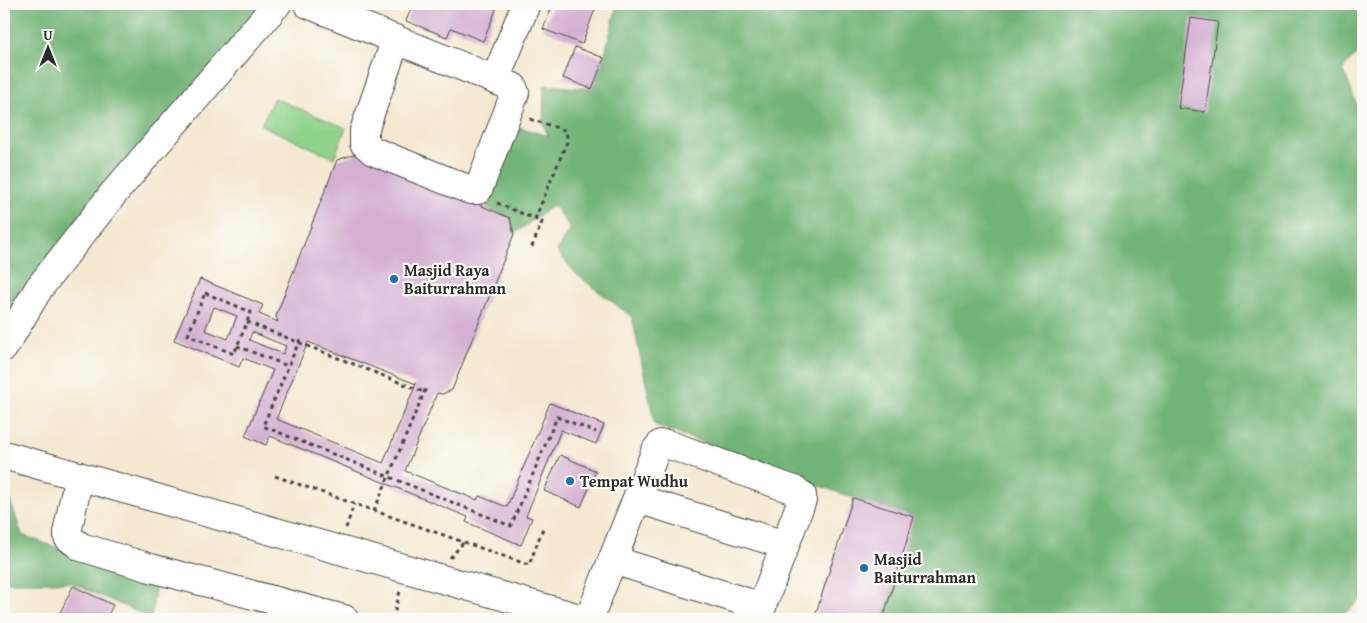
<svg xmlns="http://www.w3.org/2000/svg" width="1367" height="623" font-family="'Gentium Book Plus',serif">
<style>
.green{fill:#8ed28b;stroke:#5c7e5b}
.forest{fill:#72b477;stroke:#4e7051}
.building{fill:#d4b0d2;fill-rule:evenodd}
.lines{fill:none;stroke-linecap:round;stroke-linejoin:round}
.minor-casing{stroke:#494744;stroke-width:30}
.path{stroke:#494744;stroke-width:3;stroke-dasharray:4 4;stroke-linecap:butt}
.minor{stroke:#fff;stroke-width:28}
.poi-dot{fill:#1f6fb2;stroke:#fdfcf7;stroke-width:2}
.labels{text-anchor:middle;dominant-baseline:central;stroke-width:4.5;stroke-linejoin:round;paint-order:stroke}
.poi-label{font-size:16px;font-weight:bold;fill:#2b2b2b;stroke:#fdfcf7;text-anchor:start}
</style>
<rect width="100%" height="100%" fill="#fdfcf7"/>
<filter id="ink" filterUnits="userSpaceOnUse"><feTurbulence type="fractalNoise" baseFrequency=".02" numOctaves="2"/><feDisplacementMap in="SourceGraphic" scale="10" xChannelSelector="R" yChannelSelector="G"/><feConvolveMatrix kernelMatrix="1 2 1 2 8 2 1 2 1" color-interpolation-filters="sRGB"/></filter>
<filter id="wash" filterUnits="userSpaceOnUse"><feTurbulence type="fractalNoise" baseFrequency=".0096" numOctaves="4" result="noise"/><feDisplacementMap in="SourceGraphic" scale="20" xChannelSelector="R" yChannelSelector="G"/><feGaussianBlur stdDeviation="1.12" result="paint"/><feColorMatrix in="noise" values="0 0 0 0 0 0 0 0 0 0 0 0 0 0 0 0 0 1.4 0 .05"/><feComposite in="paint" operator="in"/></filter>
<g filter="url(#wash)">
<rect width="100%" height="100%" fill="#f4e8d0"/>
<!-- green -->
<polygon class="green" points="274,98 346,128 334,158 261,125"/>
<!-- forest -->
<g class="forest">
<polygon points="4,4 266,4 4,329"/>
<polygon points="615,4 1363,4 1363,49 1359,51 1343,69 1363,121 1363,597 1340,619 883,619 914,517 853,498 655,425 632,317 575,273 557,251 570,227 553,205 514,234 510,218 487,208 516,126 548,136 543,123 544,85 592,89 604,58 617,5"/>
<polygon points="4,496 9,497 22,535 156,584 151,618 69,582 4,582"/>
</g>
<g id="blocks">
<!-- building -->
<g class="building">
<polygon points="413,4 495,4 498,5 483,41 451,28 447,37 406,21"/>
<polygon points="553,4 597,4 582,44 543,29"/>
<polygon points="1191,18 1218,22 1205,112 1178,108"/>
<polygon points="575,47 604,58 592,89 563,78"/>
<polygon points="1363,49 1363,63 1359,51"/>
<polygon points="1363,90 1363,104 1359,92"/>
<path d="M359 153 510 218 514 234 452 390 442 394 437 393 405 471 477 500 479 496 507 507 550 403 604 425 596 444 561 430 526 516 532 518 521 545 466 522 468 517 270 436 266 445 245 436 273 370 243 358 239 367 174 340 200 279 263 305 259 314 278 322 276 316 337 160ZM214 307 237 316 228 339 205 330ZM252 332 286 346 283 354 249 340ZM308 342 416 384 383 463 276 419Z"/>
<polygon points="560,455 596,471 581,507 544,491"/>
<polygon points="853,498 914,517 883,619 814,619"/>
<polygon points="73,586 113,605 106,619 57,619"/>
</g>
</g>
</g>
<g filter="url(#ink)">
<use href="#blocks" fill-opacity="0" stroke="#494744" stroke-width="1"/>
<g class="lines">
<defs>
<g id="minor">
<polyline points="308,4 513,87 515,93 478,190 470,190 373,151 364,143 364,131 396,39"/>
<polyline points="495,80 526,4"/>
<polyline points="4,347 39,288 113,194 277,4"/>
<polyline points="4,455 583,619"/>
<polyline points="79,476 68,528 68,537 81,547 151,568 344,619"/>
<polyline points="638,499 785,545"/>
<polyline points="613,560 762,607"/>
<polyline points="589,619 656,450 661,444 667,444 794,490 802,495 802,500 757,619"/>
</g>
</defs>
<!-- minor casing -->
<use href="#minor" class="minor-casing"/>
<!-- path -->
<g class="path">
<polyline points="530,119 564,130 567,136 567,142 535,219"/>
<polyline points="497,203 542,222 531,249"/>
<polygon points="205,293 251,312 234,354 188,335"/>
<polyline points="247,322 424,392"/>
<polyline points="300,339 263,426 511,526 557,417 596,432"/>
<polyline points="237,346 288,366"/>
<polyline points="275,476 529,565 543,528"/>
<polyline points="374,511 426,388"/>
<polyline points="346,528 354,504"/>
<polyline points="450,558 463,543"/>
<polyline points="393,619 400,591"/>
</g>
<!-- minor -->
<use href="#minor" class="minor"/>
</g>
</g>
<!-- markers -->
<g class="poi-dot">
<circle cx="394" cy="279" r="5"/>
<circle cx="570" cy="481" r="5"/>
<circle cx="864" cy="568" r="5"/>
</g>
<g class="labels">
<!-- poi labels -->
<g class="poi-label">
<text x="404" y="270">Masjid Raya<tspan x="404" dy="18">Baiturrahman</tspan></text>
<text x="580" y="481">Tempat Wudhu</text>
<text x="874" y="559">Masjid<tspan x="874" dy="18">Baiturrahman</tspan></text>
</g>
</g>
<!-- margin -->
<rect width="1367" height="623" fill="none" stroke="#fdfcf7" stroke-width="20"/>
<!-- north arrow -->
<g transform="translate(48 48)" stroke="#fdfcf7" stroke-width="4" paint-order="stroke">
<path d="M0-4L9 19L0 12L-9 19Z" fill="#2b2b2b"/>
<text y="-8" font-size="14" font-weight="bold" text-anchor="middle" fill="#2b2b2b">U</text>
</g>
</svg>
